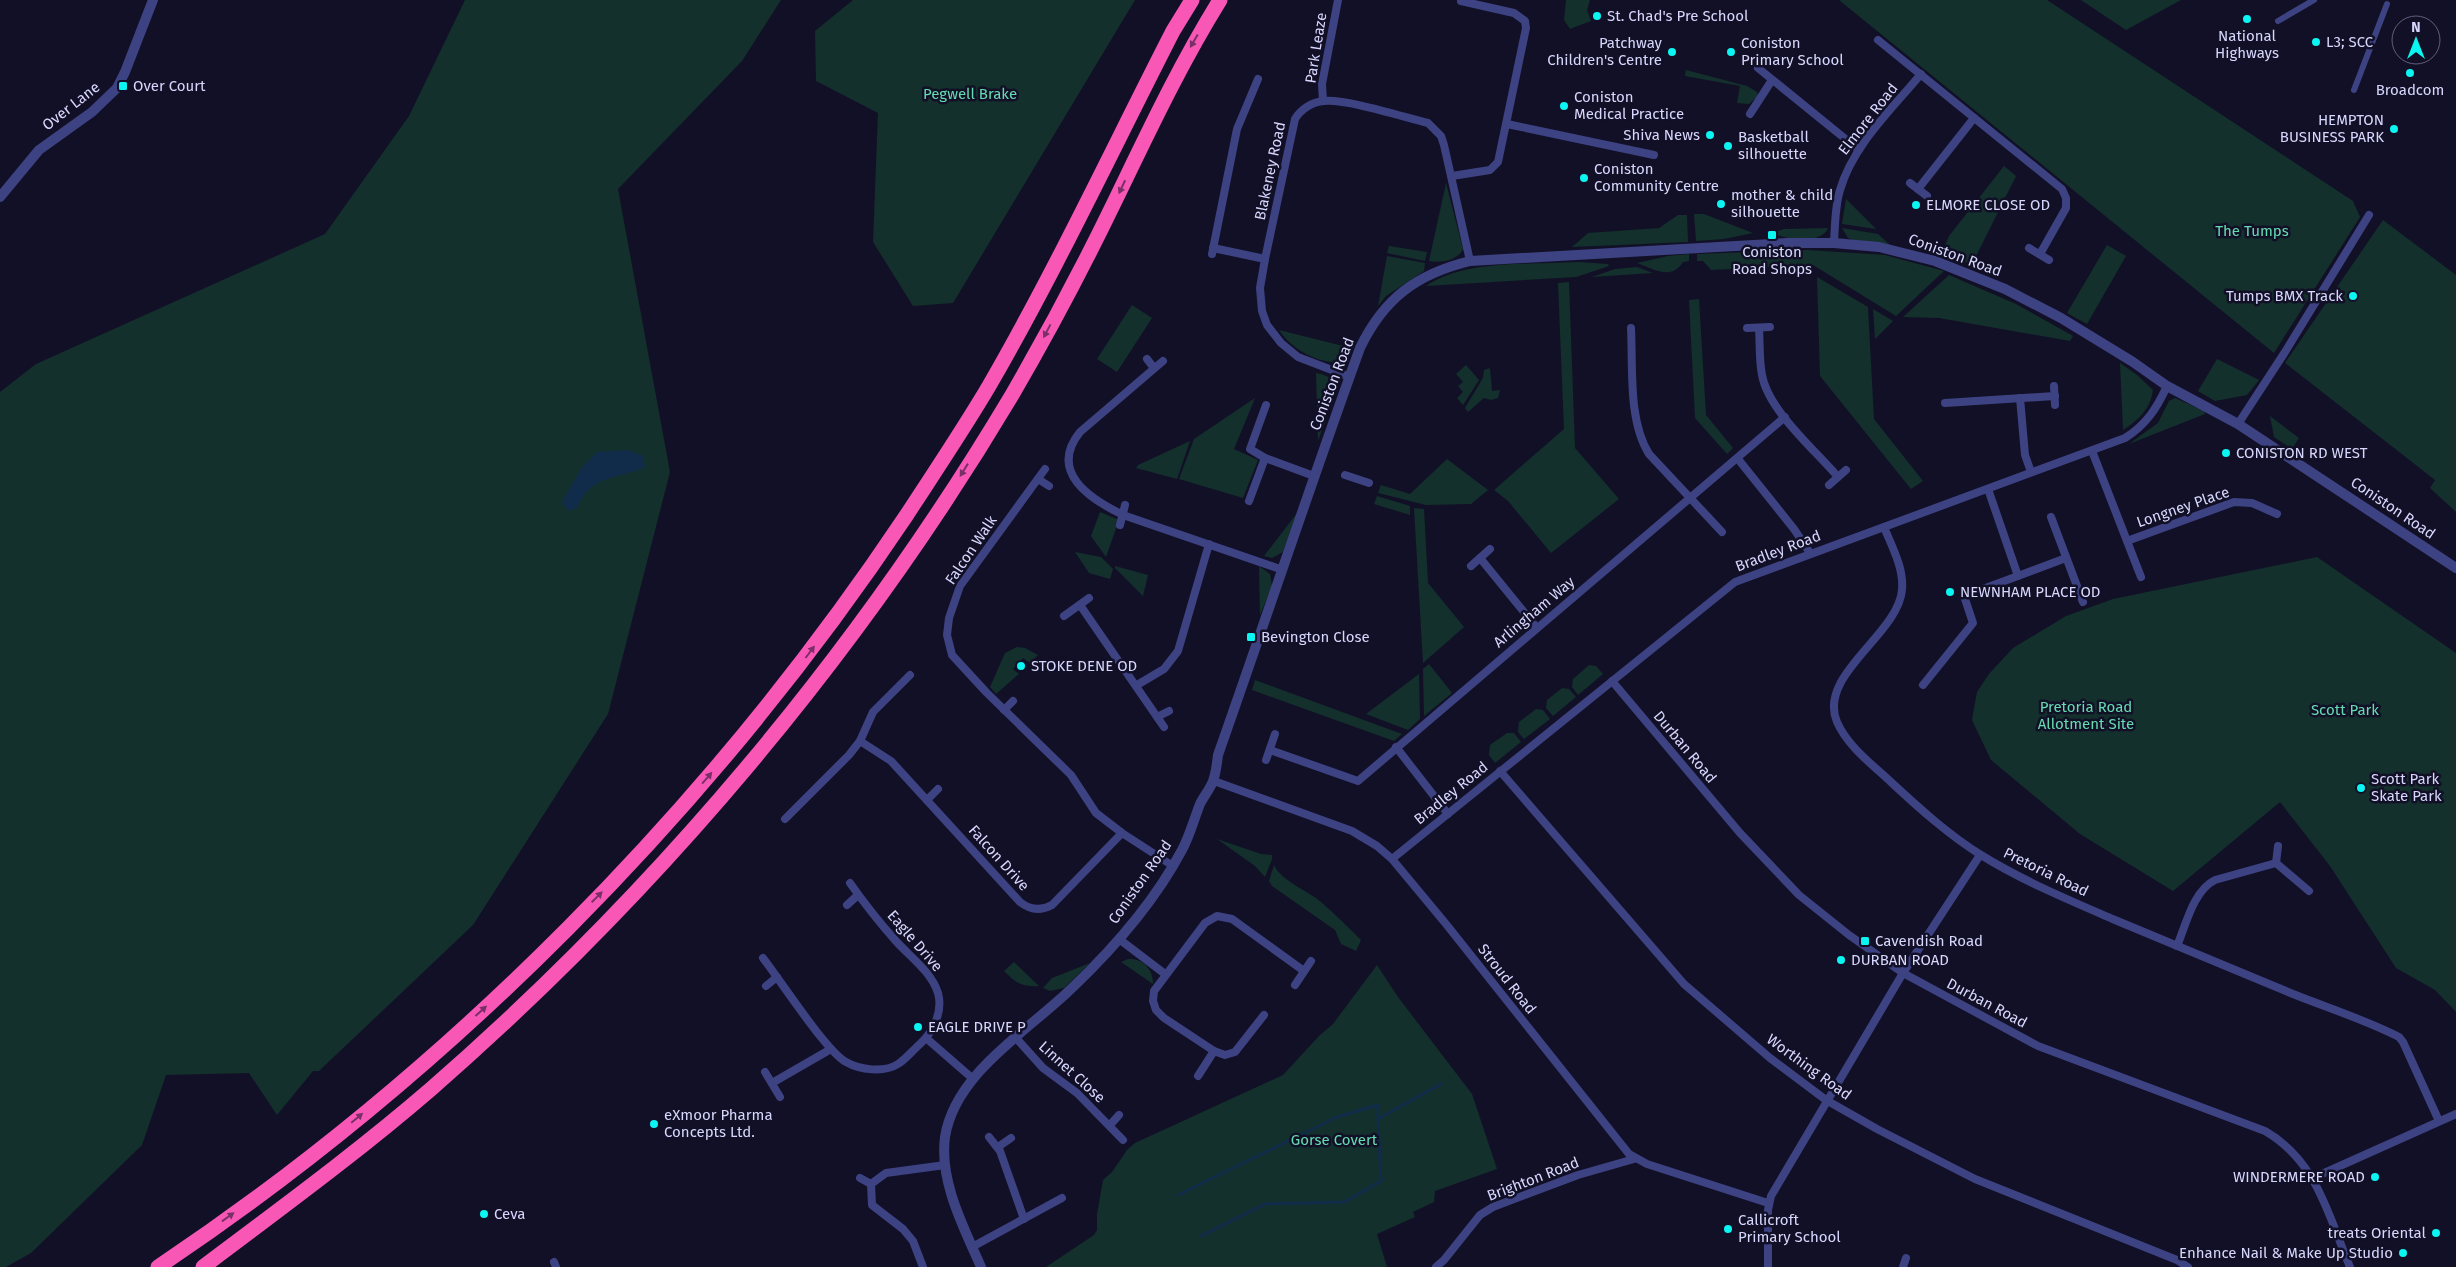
<svg xmlns="http://www.w3.org/2000/svg" width="2456" height="1267" font-family="'Fira Sans',sans-serif">
<style>
.green{fill:#13302c}
.water{fill:#102c4a}
.lines{fill:none;stroke-linecap:round;stroke-linejoin:round}
.stream{stroke:#102c4a;stroke-width:3}
.pedestrian{stroke:#3d4283;stroke-width:6}
.minor{stroke:#3d4283;stroke-width:8}
.tertiary{stroke:#3d4283;stroke-width:10}
.motorway{stroke:#f857b6;stroke-width:15}
.oneway{fill:#793067}
.poi-dot{fill:#0bf5f3;stroke:#121026;stroke-width:2}
.labels{text-anchor:middle;dominant-baseline:central;stroke-width:5;stroke-linejoin:round;paint-order:stroke}
.poi-label{font-size:15px;fill:#d7d7fd;stroke:#121026;text-anchor:start}
.street-label{font-size:15px;fill:#d7d7fd;stroke:#121026}
.park-label{font-size:15px;fill:#65dbb1;stroke:#121026}
</style>
<rect width="100%" height="100%" fill="#121026"/>
<!-- green -->
<g class="green">
<polygon points="465,0 781,0 742,61 618,189 670,472 608,714 473,925 319,1071 313,1071 277,1115 249,1073 166,1075 142,1145 31,1253 6,1267 0,1267 0,392 36,364 325,234 409,116"/>
<polygon points="853,0 1135,0 953,303 913,306 873,242 878,113 816,81 815,31"/>
<polygon points="1566,0 1590,0 1587,10 1591,21 1570,29 1564,20"/>
<polygon points="1839,0 2047,0 2353,201 2360,217 2274,353"/>
<polygon points="2081,0 2181,0 2126,30"/>
<polygon points="1686,70 1747,86 1757,92 1758,96 1749,104 1737,103 1740,86 1685,76"/>
<polygon points="2004,166 2016,176 1972,264 1941,255 1949,236"/>
<path d="M1446 183 1463 249C1457 261 1441 263 1429 261Z"/>
<polygon points="1846,199 1876,229 1842,224"/>
<polygon points="1694,214 1704,214 1753,233 1724,239 1696,241"/>
<polygon points="1678,215 1687,215 1688,242 1572,247 1588,233 1659,228"/>
<polygon points="2383,220 2456,275 2456,512 2430,488 2435,480 2285,363"/>
<path d="M1828 228C1822 244 1788 240 1775 234V232L1784 229Z"/>
<polygon points="1842,228 1878,234 1890,245 1853,240 1848,238"/>
<polygon points="2107,245 2126,256 2087,324 2067,313"/>
<polygon points="1389,246 1427,252 1425,261 1387,253"/>
<polygon points="1808,250 1885,255 1944,271 1896,316 1813,265 1711,270 1703,261 1697,261 1697,254"/>
<path d="M1689 254V261L1683 262C1671 281 1654 269 1637 263L1668 256Z"/>
<polygon points="1387,256 1425,263 1424,271 1386,296 1378,306"/>
<path d="M1579 262 1608 264 1609 266 1576 277 1426 286C1466 259 1532 265 1579 262Z"/>
<polygon points="1637,267 1653,273 1592,277 1615,269"/>
<polygon points="1949,275 2016,304 2073,336 2070,341 1939,318 1903,317"/>
<polygon points="1817,277 1868,307 1874,419 1923,481 1911,489 1820,376"/>
<polygon points="1569,282 1575,448 1619,499 1551,553 1508,501 1494,490 1564,429 1558,283"/>
<polygon points="1699,299 1706,415 1733,448 1727,454 1695,418 1689,300"/>
<polygon points="1132,305 1152,318 1117,372 1097,359"/>
<polygon points="1873,309 1893,321 1875,339"/>
<path d="M1279 330 1351 348 1345 361C1322 367 1291 349 1279 330Z"/>
<polygon points="2217,359 2259,380 2247,395 2215,401 2198,391"/>
<path d="M2120 363 2137 375 2153 390C2150 410 2138 420 2123 430Z"/>
<polygon points="1466,365 1479,380 1463,405 1457,398 1463,392 1458,386 1463,382 1456,374"/>
<polygon points="1490,368 1492,391 1500,390 1498,398 1491,400 1484,398 1468,412 1465,408 1483,378 1484,370"/>
<path d="M1316 373C1322 374 1330 376 1333 382 1338 393 1322 429 1318 441Z"/>
<polygon points="1255,398 1234,449 1258,460 1243,498 1179,479 1194,439"/>
<polygon points="2175,398 2204,411 2205,414 2129,444 2158,423 2169,401"/>
<polygon points="2270,416 2299,438 2292,449 2274,437"/>
<polygon points="1190,441 1177,479 1136,468 1138,465"/>
<polygon points="1447,459 1488,490 1471,504 1426,505 1378,493 1381,485 1410,494"/>
<polygon points="1377,496 1410,506 1410,515 1374,504"/>
<polygon points="1414,508 1424,509 1428,583 1464,627 1423,663"/>
<polygon points="1100,512 1119,520 1106,557 1091,536"/>
<polygon points="1297,513 1283,552 1272,558 1264,556"/>
<polygon points="1075,552 1101,557 1113,569 1110,579 1089,573"/>
<polygon points="2317,557 2456,653 2456,1012 2435,990 2396,968 2330,866 2280,802 2173,891 2080,834 1991,760 1972,720 1977,692 1989,674 2013,648 2066,616 2113,599"/>
<polygon points="1115,566 1148,575 1143,596 1115,568"/>
<polygon points="1259,566 1270,574 1272,586 1260,615"/>
<polygon points="1017,647 1025,648 1038,655 1030,663 1023,658 1013,669 1019,674 996,694 990,687 1005,653"/>
<polygon points="1429,664 1452,693 1424,716 1423,669"/>
<polygon points="1589,665 1596,666 1603,674 1578,695 1572,687 1573,679"/>
<polygon points="1419,674 1420,719 1408,730 1366,714"/>
<polygon points="1255,680 1402,734 1394,741 1252,690"/>
<polygon points="1562,688 1569,689 1576,697 1553,716 1546,708 1547,700"/>
<polygon points="1536,709 1543,710 1550,719 1524,739 1518,732 1519,722"/>
<polygon points="1507,733 1514,733 1521,742 1495,763 1489,755 1490,745"/>
<polygon points="1217,839 1261,854 1272,855 1272,859 1265,877 1255,866"/>
<path d="M1274 865C1281 881 1307 890 1321 902 1335 914 1348 927 1361 940L1356 951 1341 944 1335 930 1272 886 1269 881Z"/>
<path d="M1128 959C1143 958 1153 969 1153 984L1121 962Z"/>
<path d="M1014 962 1039 986C1021 987 1016 983 1004 971Z"/>
<polygon points="1090,963 1064,988 1050,991 1043,988 1052,978"/>
<polygon points="1377,965 1398,997 1472,1094 1497,1169 1435,1191 1434,1202 1413,1212 1415,1217 1377,1234 1387,1267 1046,1267 1094,1235 1097,1230 1097,1214 1103,1180 1112,1172 1127,1150 1135,1143 1283,1075 1319,1036 1333,1024"/>
</g>
<!-- water -->
<path class="water" d="M628 450 643 456 645 467C615 480 590 475 577 508L568 511 562 502 582 467 597 452Z"/>
<g class="lines">
<!-- stream -->
<g class="stream">
<polyline points="1178,1195 1337,1117 1378,1105 1378,1119 1441,1084"/>
<polyline points="1201,1236 1265,1204 1344,1202 1381,1181 1378,1119"/>
</g>
<!-- pedestrian -->
<g class="pedestrian">
<polyline points="2278,21 2314,0"/>
<polyline points="2354,90 2387,4"/>
</g>
<!-- minor -->
<g class="minor">
<polyline points="1878,40 2062,189 2066,198 2066,208 2040,254"/>
<polyline points="1758,68 1859,150"/>
<polyline points="1323,101 1322,84 1338,0"/>
<polyline points="1750,114 1772,80"/>
<polyline points="1507,124 1654,155"/>
<polyline points="1452,176 1490,170 1498,162 1526,28 1525,21 1514,13 1461,1"/>
<polyline points="1910,183 1927,196"/>
<polyline points="1918,189 1974,118"/>
<path d="M1834 243C1835 225 1835 206 1840 190 1853 145 1892 109 1921 74"/>
<polyline points="1213,248 1265,259"/>
<polyline points="2029,248 2049,260"/>
<polyline points="1212,254 1237,129 1258,79"/>
<path d="M1631 328C1633 367 1628 421 1649 454L1722 532"/>
<polyline points="1747,328 1770,327"/>
<path d="M1759 328C1760 343 1759 360 1762 375 1768 410 1815 450 1838 477"/>
<polyline points="1147,359 1154,368"/>
<path d="M1163 361 1080 432C1048 472 1090 499 1123 515L1283 570"/>
<path d="M1350 377 1298 357 1281 343 1267 325 1262 311 1260 288 1265 259 1295 119C1301 109 1312 102 1324 101 1348 99 1403 117 1428 123L1441 136 1444 145 1470 261"/>
<polyline points="2054,386 2055,405"/>
<polyline points="2020,398 2025,455 2031,472"/>
<polyline points="1945,403 2055,396"/>
<polyline points="1266,405 1250,449 1265,458 1314,476"/>
<polyline points="2238,424 2285,352 2369,215"/>
<polyline points="2092,451 2141,577"/>
<polyline points="1738,459 1794,529 1810,553"/>
<polyline points="1045,469 960,586 949,618 947,635 952,655 986,692 1071,775 1096,813 1122,833 1173,866"/>
<polyline points="1345,475 1369,483"/>
<polyline points="1038,479 1049,486"/>
<polyline points="1829,485 1846,470"/>
<polyline points="1988,489 2018,576"/>
<polyline points="1249,501 1265,458"/>
<polyline points="2051,517 2083,602"/>
<polyline points="1120,525 1125,505"/>
<path d="M1884 527C1892 547 1904 568 1902 590 1898 635 1817 675 1837 722 1848 747 1873 765 1892 783 1920 809 1949 835 1981 855 2023 881 2069 900 2115 920 2174 945 2234 969 2293 994 2328 1008 2366 1020 2399 1037L2403 1042 2439 1121"/>
<polyline points="2127,541 2234,502 2252,503 2277,514"/>
<polyline points="1480,558 1537,628"/>
<polyline points="1471,566 1490,549"/>
<polyline points="1080,605 1164,727"/>
<polyline points="1064,616 1089,598"/>
<path d="M1612 681 1740 833 1799 895 1849 935 1903 973 2038 1046 2265 1131C2317 1161 2328 1215 2350 1267"/>
<polyline points="1137,685 1164,669 1178,651 1209,544"/>
<polyline points="1923,685 1973,623 1964,596 2066,558"/>
<polyline points="1004,710 1013,701"/>
<polyline points="1157,717 1169,711"/>
<path d="M860 741 891 761 1020 902C1030 910 1041 911 1052 905L1122 833"/>
<polyline points="1396,747 1448,814"/>
<polyline points="1270,750 1358,781 1785,417"/>
<polyline points="1266,760 1275,734"/>
<polyline points="1500,771 1684,984 1770,1058 1826,1100 1877,1129 1975,1179 2177,1260 2188,1267"/>
<polyline points="1214,781 1352,831 1377,846 1392,859 1446,924 1629,1154 1647,1164 1768,1203"/>
<polyline points="927,800 938,789"/>
<polyline points="785,819 849,755 860,741 873,712 910,675"/>
<path d="M1392 859 1735 582 2125 438C2146 425 2157 408 2167 386"/>
<polyline points="2276,863 2278,846"/>
<polyline points="847,905 858,895"/>
<polyline points="1119,939 1165,974"/>
<path d="M2177 946C2186 925 2193 891 2215 880L2276 863 2309 891"/>
<path d="M763 958C780 980 826 1051 846 1062 860 1070 884 1073 898 1064 906 1059 913 1050 920 1044 934 1031 943 1011 938 993 931 971 909 956 895 940 879 922 864 903 850 883"/>
<polyline points="1295,985 1311,961"/>
<polyline points="766,986 777,977"/>
<polyline points="1264,1015 1235,1052 1225,1055 1214,1051 1164,1018 1156,1010 1153,1001 1154,991 1205,923 1217,916 1232,919 1304,971"/>
<polyline points="926,1038 972,1078"/>
<polyline points="1016,1038 1043,1068 1077,1093 1123,1140"/>
<polyline points="765,1072 780,1097"/>
<polyline points="1198,1076 1214,1051"/>
<polyline points="772,1083 831,1049"/>
<polyline points="1110,1125 1119,1115"/>
<polyline points="989,1137 1000,1151 1024,1219"/>
<polyline points="998,1147 1011,1138"/>
<polyline points="860,1178 871,1184"/>
<polyline points="2313,1178 2456,1114"/>
<polyline points="972,1247 1062,1198"/>
<polyline points="554,1262 556,1267"/>
<polyline points="923,1267 913,1241 903,1229 872,1205 871,1184 886,1173 945,1165"/>
<polyline points="1436,1267 1444,1260 1480,1215 1493,1207 1578,1175 1634,1159"/>
<polyline points="1768,1267 1768,1210 1771,1196 1903,973 1980,855"/>
<polyline points="1903,1267 1906,1258"/>
</g>
<!-- tertiary -->
<g class="tertiary">
<polyline points="0,197 39,150 92,112 117,88 125,72 153,0"/>
<path d="M981 1267C964 1228 939 1181 945 1137 955 1073 1028 1031 1072 988 1114 948 1155 901 1182 850 1190 835 1194 819 1200 804 1204 796 1210 789 1213 781 1216 773 1217 763 1218 755 1266 619 1311 483 1360 348 1384 298 1417 274 1470 261L1787 243H1834L1879 247 1935 261 2005 289 2061 318 2133 362 2167 386 2238 424 2456 568"/>
</g>
<!-- motorway -->
<g class="motorway">
<path d="M158 1267C450 1072 711 808 906 516 934 473 963 430 989 386 1056 270 1112 150 1173 31L1192 0"/>
<path d="M203 1267C280 1209 358 1152 431 1089 659 890 857 655 1012 395 1048 333 1082 269 1113 205 1147 135 1179 66 1220 0"/>
</g>
</g>
<!-- one-way arrows -->
<defs><path id="oneway-solid" d="M-6-.8H1V-3.2L6.5 0L1 3.2V.8H-6Z" transform="scale(1.25)"/></defs>
<g class="oneway">
<use href="#oneway-solid" transform="translate(1194 41) rotate(120)"/>
<use href="#oneway-solid" transform="translate(1122 187) rotate(115)"/>
<use href="#oneway-solid" transform="translate(1047 331) rotate(118)"/>
<use href="#oneway-solid" transform="translate(964 470) rotate(122)"/>
<use href="#oneway-solid" transform="translate(810 652) rotate(-53)"/>
<use href="#oneway-solid" transform="translate(707 778) rotate(-49)"/>
<use href="#oneway-solid" transform="translate(597 897) rotate(-45)"/>
<use href="#oneway-solid" transform="translate(481 1011) rotate(-42)"/>
<use href="#oneway-solid" transform="translate(357 1118) rotate(-40)"/>
<use href="#oneway-solid" transform="translate(228 1217) rotate(-36)"/>
</g>
<!-- markers -->
<g class="poi-dot">
<circle cx="1597" cy="16" r="5"/>
<circle cx="2247" cy="19" r="5"/>
<circle cx="2316" cy="42" r="5"/>
<circle cx="1672" cy="52" r="5"/>
<circle cx="1731" cy="52" r="5"/>
<circle cx="2410" cy="73" r="5"/>
<rect x="118" y="81" width="10" height="10" rx="2.5"/>
<circle cx="1564" cy="106" r="5"/>
<circle cx="2394" cy="129" r="5"/>
<circle cx="1710" cy="135" r="5"/>
<circle cx="1728" cy="146" r="5"/>
<circle cx="1584" cy="178" r="5"/>
<circle cx="1721" cy="204" r="5"/>
<circle cx="1916" cy="205" r="5"/>
<rect x="1767" y="230" width="10" height="10" rx="2.5"/>
<circle cx="2353" cy="296" r="5"/>
<circle cx="2226" cy="453" r="5"/>
<circle cx="1950" cy="592" r="5"/>
<rect x="1246" y="632" width="10" height="10" rx="2.5"/>
<circle cx="1021" cy="666" r="5"/>
<circle cx="2361" cy="788" r="5"/>
<rect x="1860" y="936" width="10" height="10" rx="2.5"/>
<circle cx="1841" cy="960" r="5"/>
<circle cx="918" cy="1027" r="5"/>
<circle cx="654" cy="1124" r="5"/>
<circle cx="2375" cy="1177" r="5"/>
<circle cx="484" cy="1214" r="5"/>
<circle cx="1728" cy="1229" r="5"/>
<circle cx="2436" cy="1233" r="5"/>
<circle cx="2403" cy="1253" r="5"/>
</g>
<g class="labels">
<!-- poi labels -->
<g class="poi-label">
<text x="1607" y="16">St. Chad's Pre School</text>
<text x="2247" y="36" text-anchor="middle">National<tspan x="2247" dy="17">Highways</tspan></text>
<text x="2326" y="42">L3; SCC</text>
<text x="1662" y="43" text-anchor="end">Patchway<tspan x="1662" dy="17">Children's Centre</tspan></text>
<text x="1741" y="43">Coniston<tspan x="1741" dy="17">Primary School</tspan></text>
<text x="133" y="86">Over Court</text>
<text x="2410" y="90" text-anchor="middle">Broadcom</text>
<text x="1574" y="97">Coniston<tspan x="1574" dy="17">Medical Practice</tspan></text>
<text x="2384" y="120" text-anchor="end">HEMPTON<tspan x="2384" dy="17">BUSINESS PARK</tspan></text>
<text x="1700" y="135" text-anchor="end">Shiva News</text>
<text x="1738" y="137">Basketball<tspan x="1738" dy="17">silhouette</tspan></text>
<text x="1594" y="169">Coniston<tspan x="1594" dy="17">Community Centre</tspan></text>
<text x="1731" y="195">mother &amp; child<tspan x="1731" dy="17">silhouette</tspan></text>
<text x="1926" y="205">ELMORE CLOSE OD</text>
<text x="1772" y="252" text-anchor="middle">Coniston<tspan x="1772" dy="17">Road Shops</tspan></text>
<text x="2343" y="296" text-anchor="end">Tumps BMX Track</text>
<text x="2236" y="453">CONISTON RD WEST</text>
<text x="1960" y="592">NEWNHAM PLACE OD</text>
<text x="1261" y="637">Bevington Close</text>
<text x="1031" y="666">STOKE DENE OD</text>
<text x="2371" y="779">Scott Park<tspan x="2371" dy="17">Skate Park</tspan></text>
<text x="1875" y="941">Cavendish Road</text>
<text x="1851" y="960">DURBAN ROAD</text>
<text x="928" y="1027">EAGLE DRIVE P</text>
<text x="664" y="1115">eXmoor Pharma<tspan x="664" dy="17">Concepts Ltd.</tspan></text>
<text x="2365" y="1177" text-anchor="end">WINDERMERE ROAD</text>
<text x="494" y="1214">Ceva</text>
<text x="1738" y="1220">Callicroft<tspan x="1738" dy="17">Primary School</tspan></text>
<text x="2426" y="1233" text-anchor="end">treats Oriental</text>
<text x="2393" y="1253" text-anchor="end">Enhance Nail &amp; Make Up Studio</text>
</g>
<!-- street labels -->
<g class="street-label">
<text transform="translate(1316 48) rotate(-81)">Park Leaze</text>
<text transform="translate(71 106) rotate(-38)">Over Lane</text>
<text transform="translate(1868 119) rotate(-52)">Elmore Road</text>
<text transform="translate(1270 171) rotate(-78)">Blakeney Road</text>
<text transform="translate(1955 255) rotate(20)">Coniston Road</text>
<text transform="translate(1332 384) rotate(-69)">Coniston Road</text>
<text transform="translate(2183 507) rotate(-19)">Longney Place</text>
<text transform="translate(2393 508) rotate(34)">Coniston Road</text>
<text transform="translate(971 550) rotate(-56)">Falcon Walk</text>
<text transform="translate(1778 551) rotate(-21)">Bradley Road</text>
<text transform="translate(1534 612) rotate(-40)">Arlingham Way</text>
<text transform="translate(1685 747) rotate(50)">Durban Road</text>
<text transform="translate(1451 793) rotate(-39)">Bradley Road</text>
<text transform="translate(999 858) rotate(48)">Falcon Drive</text>
<text transform="translate(2046 872) rotate(26)">Pretoria Road</text>
<text transform="translate(1140 882) rotate(-55)">Coniston Road</text>
<text transform="translate(915 941) rotate(49)">Eagle Drive</text>
<text transform="translate(1507 979) rotate(52)">Stroud Road</text>
<text transform="translate(1987 1003) rotate(28)">Durban Road</text>
<text transform="translate(1809 1067) rotate(36)">Worthing Road</text>
<text transform="translate(1072 1072) rotate(42)">Linnet Close</text>
<text transform="translate(1533 1179) rotate(-21)">Brighton Road</text>
</g>
<!-- park labels -->
<g class="park-label">
<text x="970" y="94">Pegwell Brake</text>
<text x="2252" y="231">The Tumps</text>
<text x="2086" y="707">Pretoria Road<tspan x="2086" dy="17">Allotment Site</tspan></text>
<text x="2345" y="710">Scott Park</text>
<text x="1334" y="1140">Gorse Covert</text>
</g>
</g>
<!-- north arrow -->
<g transform="translate(2416 40)"><circle r="24" fill="#121026" stroke="#61607c"/>
<path d="M0-4L9 19L0 12L-9 19Z" fill="#0bf5f3"/>
<text y="-8" font-size="14" font-weight="bold" text-anchor="middle" fill="#d7d7fd">N</text>
</g>
</svg>
